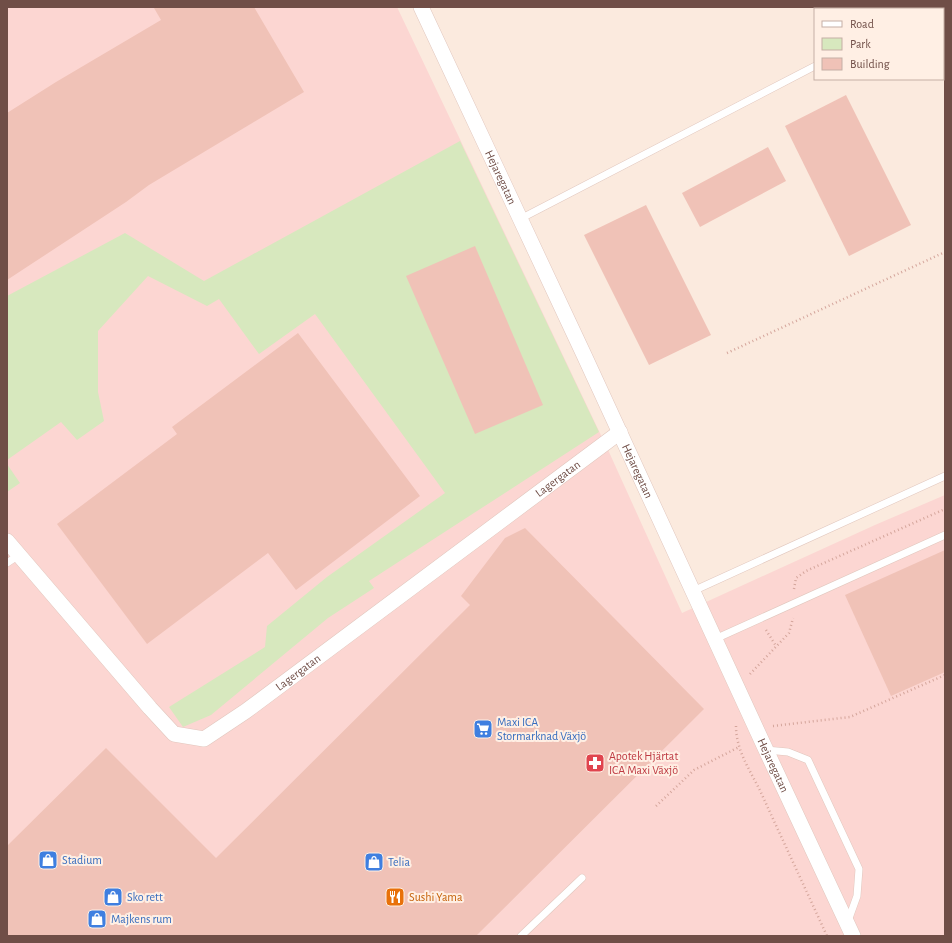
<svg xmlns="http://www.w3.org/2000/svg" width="952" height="943" font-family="'Alegreya Sans',sans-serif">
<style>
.commercial{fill:#fcd6d2}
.green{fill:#d7e8be}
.building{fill:#f0c2b7}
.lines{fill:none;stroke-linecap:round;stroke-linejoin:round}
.lane-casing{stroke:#e1c7be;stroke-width:8}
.street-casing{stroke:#e1c7be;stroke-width:16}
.path{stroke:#d4a59b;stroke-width:2.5;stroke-dasharray:1 3;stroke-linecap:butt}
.lane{stroke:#fff;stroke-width:7}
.street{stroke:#fff;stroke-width:15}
.labels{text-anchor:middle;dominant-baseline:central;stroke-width:4;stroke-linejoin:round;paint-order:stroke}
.street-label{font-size:12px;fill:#704e47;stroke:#ffefe4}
.shop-label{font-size:12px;fill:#366cbe;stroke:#ffefe4;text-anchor:start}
.health-label{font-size:12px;fill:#be3a42;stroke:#ffefe4;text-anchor:start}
.food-label{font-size:12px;fill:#c56008;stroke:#ffefe4;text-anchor:start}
</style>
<rect width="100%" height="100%" fill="#fbeade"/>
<!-- commercial -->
<polygon class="commercial" points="7,7 397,7 609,452 682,613 875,525 945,495 945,936 7,936"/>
<!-- green -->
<g class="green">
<polygon points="460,141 599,432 369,581 374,588 328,618 211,715 183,727 169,707 265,647 267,626 327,577 445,493 315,314 259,354 219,299 207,306 148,276 98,331 98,392 104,421 77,440 61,422 7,460 7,296 125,233 204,281"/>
<polygon points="7,464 20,483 7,492"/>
</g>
<!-- building -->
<g class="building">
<polygon points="155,7 254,7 304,92 149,185 126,202 7,280 7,113 56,82 161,20 154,8"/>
<polygon points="846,95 911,225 849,256 785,126"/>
<polygon points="768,147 786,181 700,227 682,193"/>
<polygon points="646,205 711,335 649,365 584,235"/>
<polygon points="475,246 543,405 475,434 406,276"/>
<polygon points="298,333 420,496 296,590 268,553 147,644 57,524 177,434 172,427"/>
<polygon points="525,528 704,709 476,936 7,936 7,846 106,748 216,858 470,605 461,596 505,538"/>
<polygon points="945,550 945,672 891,696 845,595"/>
</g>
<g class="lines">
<defs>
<g id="lane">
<polyline points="926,9 930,7"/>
<polyline points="520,219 815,66"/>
<polyline points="7,563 19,555"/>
<polyline points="693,591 945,476"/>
<polyline points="715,639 945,535"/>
<polyline points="766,750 788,752 808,760 859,869 857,896 848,921"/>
<polyline points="521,936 582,878"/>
</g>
<g id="street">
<path id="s1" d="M421 7 584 355 766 750 853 936"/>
<path id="s2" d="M7 541 150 708 174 734 204 739 246 711 620 432"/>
</g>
</defs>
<!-- lane casing -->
<use href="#lane" class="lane-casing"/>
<!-- street casing -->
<use href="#street" class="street-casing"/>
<!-- path -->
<g class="path">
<polyline points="727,353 945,252"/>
<polyline points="794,589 796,578 806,571 945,509"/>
<polyline points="766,630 776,646"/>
<polyline points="750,674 789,633 793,618"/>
<path d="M736 726C736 753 753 774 763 797 784 843 806 890 827 936"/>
<polyline points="773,726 850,717 945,675"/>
<polyline points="656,806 694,770 739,747"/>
</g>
<!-- lane -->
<use href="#lane" class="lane"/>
<!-- street -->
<use href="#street" class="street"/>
</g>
<!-- icons -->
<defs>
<symbol id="supermarket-square" viewBox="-11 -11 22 22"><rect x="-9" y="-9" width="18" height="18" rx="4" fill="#3f7fe0" stroke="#ffefe4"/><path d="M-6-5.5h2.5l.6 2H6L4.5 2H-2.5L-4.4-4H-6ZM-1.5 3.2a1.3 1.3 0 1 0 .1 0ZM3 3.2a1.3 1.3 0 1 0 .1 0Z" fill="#fff"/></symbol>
<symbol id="pharmacy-square" viewBox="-11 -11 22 22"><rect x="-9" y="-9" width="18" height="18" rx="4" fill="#e0444e" stroke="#ffefe4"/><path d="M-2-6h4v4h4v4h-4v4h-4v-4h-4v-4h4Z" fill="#fff"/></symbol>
<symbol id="shop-square" viewBox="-11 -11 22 22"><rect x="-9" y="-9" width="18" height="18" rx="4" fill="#3f7fe0" stroke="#ffefe4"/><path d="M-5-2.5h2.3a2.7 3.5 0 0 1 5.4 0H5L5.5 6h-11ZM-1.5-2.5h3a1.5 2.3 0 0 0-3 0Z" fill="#fff"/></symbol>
<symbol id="restaurant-square" viewBox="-11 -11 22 22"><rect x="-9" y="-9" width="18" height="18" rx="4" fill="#e8710a" stroke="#ffefe4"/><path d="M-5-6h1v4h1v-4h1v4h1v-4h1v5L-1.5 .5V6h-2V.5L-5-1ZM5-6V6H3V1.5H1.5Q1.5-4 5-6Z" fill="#fff"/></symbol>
</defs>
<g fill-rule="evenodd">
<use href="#supermarket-square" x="472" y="718" width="22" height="22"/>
<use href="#pharmacy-square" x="584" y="752" width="22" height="22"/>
<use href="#shop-square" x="37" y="849" width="22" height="22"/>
<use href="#shop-square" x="363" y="851" width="22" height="22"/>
<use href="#shop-square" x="102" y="886" width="22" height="22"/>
<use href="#restaurant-square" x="384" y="886" width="22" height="22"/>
<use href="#shop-square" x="86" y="908" width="22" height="22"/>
</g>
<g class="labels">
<!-- street labels -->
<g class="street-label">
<text stroke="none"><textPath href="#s1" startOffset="188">Hejaregatan</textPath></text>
<text stroke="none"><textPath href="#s1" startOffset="512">Hejaregatan</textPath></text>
<text stroke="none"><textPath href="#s2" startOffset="725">Lagergatan</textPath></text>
<text stroke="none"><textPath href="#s2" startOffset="401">Lagergatan</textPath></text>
<text stroke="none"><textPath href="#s1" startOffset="836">Hejaregatan</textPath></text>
</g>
<!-- shop labels -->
<g class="shop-label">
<text x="497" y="722">Maxi ICA<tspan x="497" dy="14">Stormarknad Växjö</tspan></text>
<text x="62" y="860">Stadium</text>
<text x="388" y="862">Telia</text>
<text x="127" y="897">Sko rett</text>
<text x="111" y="919">Majkens rum</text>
</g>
<!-- health labels -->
<g class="health-label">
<text x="609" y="756">Apotek Hjärtat<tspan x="609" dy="14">ICA Maxi Växjö</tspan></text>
</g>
<!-- food labels -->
<g class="food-label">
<text x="409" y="897">Sushi Yama</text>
</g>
</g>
<!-- border -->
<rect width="952" height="943" fill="none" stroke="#704e47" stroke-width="16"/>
<!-- legend -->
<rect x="814" y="8" width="130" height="72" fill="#ffefe4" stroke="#c6afa5"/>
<rect x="822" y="21" width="20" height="6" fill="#ffffff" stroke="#c6afa5"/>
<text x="850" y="28" font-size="12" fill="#704e47">Road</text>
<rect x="822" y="38" width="20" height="12" fill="#d7e8be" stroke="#c6afa5"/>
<text x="850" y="48" font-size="12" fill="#704e47">Park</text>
<rect x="822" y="58" width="20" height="12" fill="#f0c2b7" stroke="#c6afa5"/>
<text x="850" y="68" font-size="12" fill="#704e47">Building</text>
</svg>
